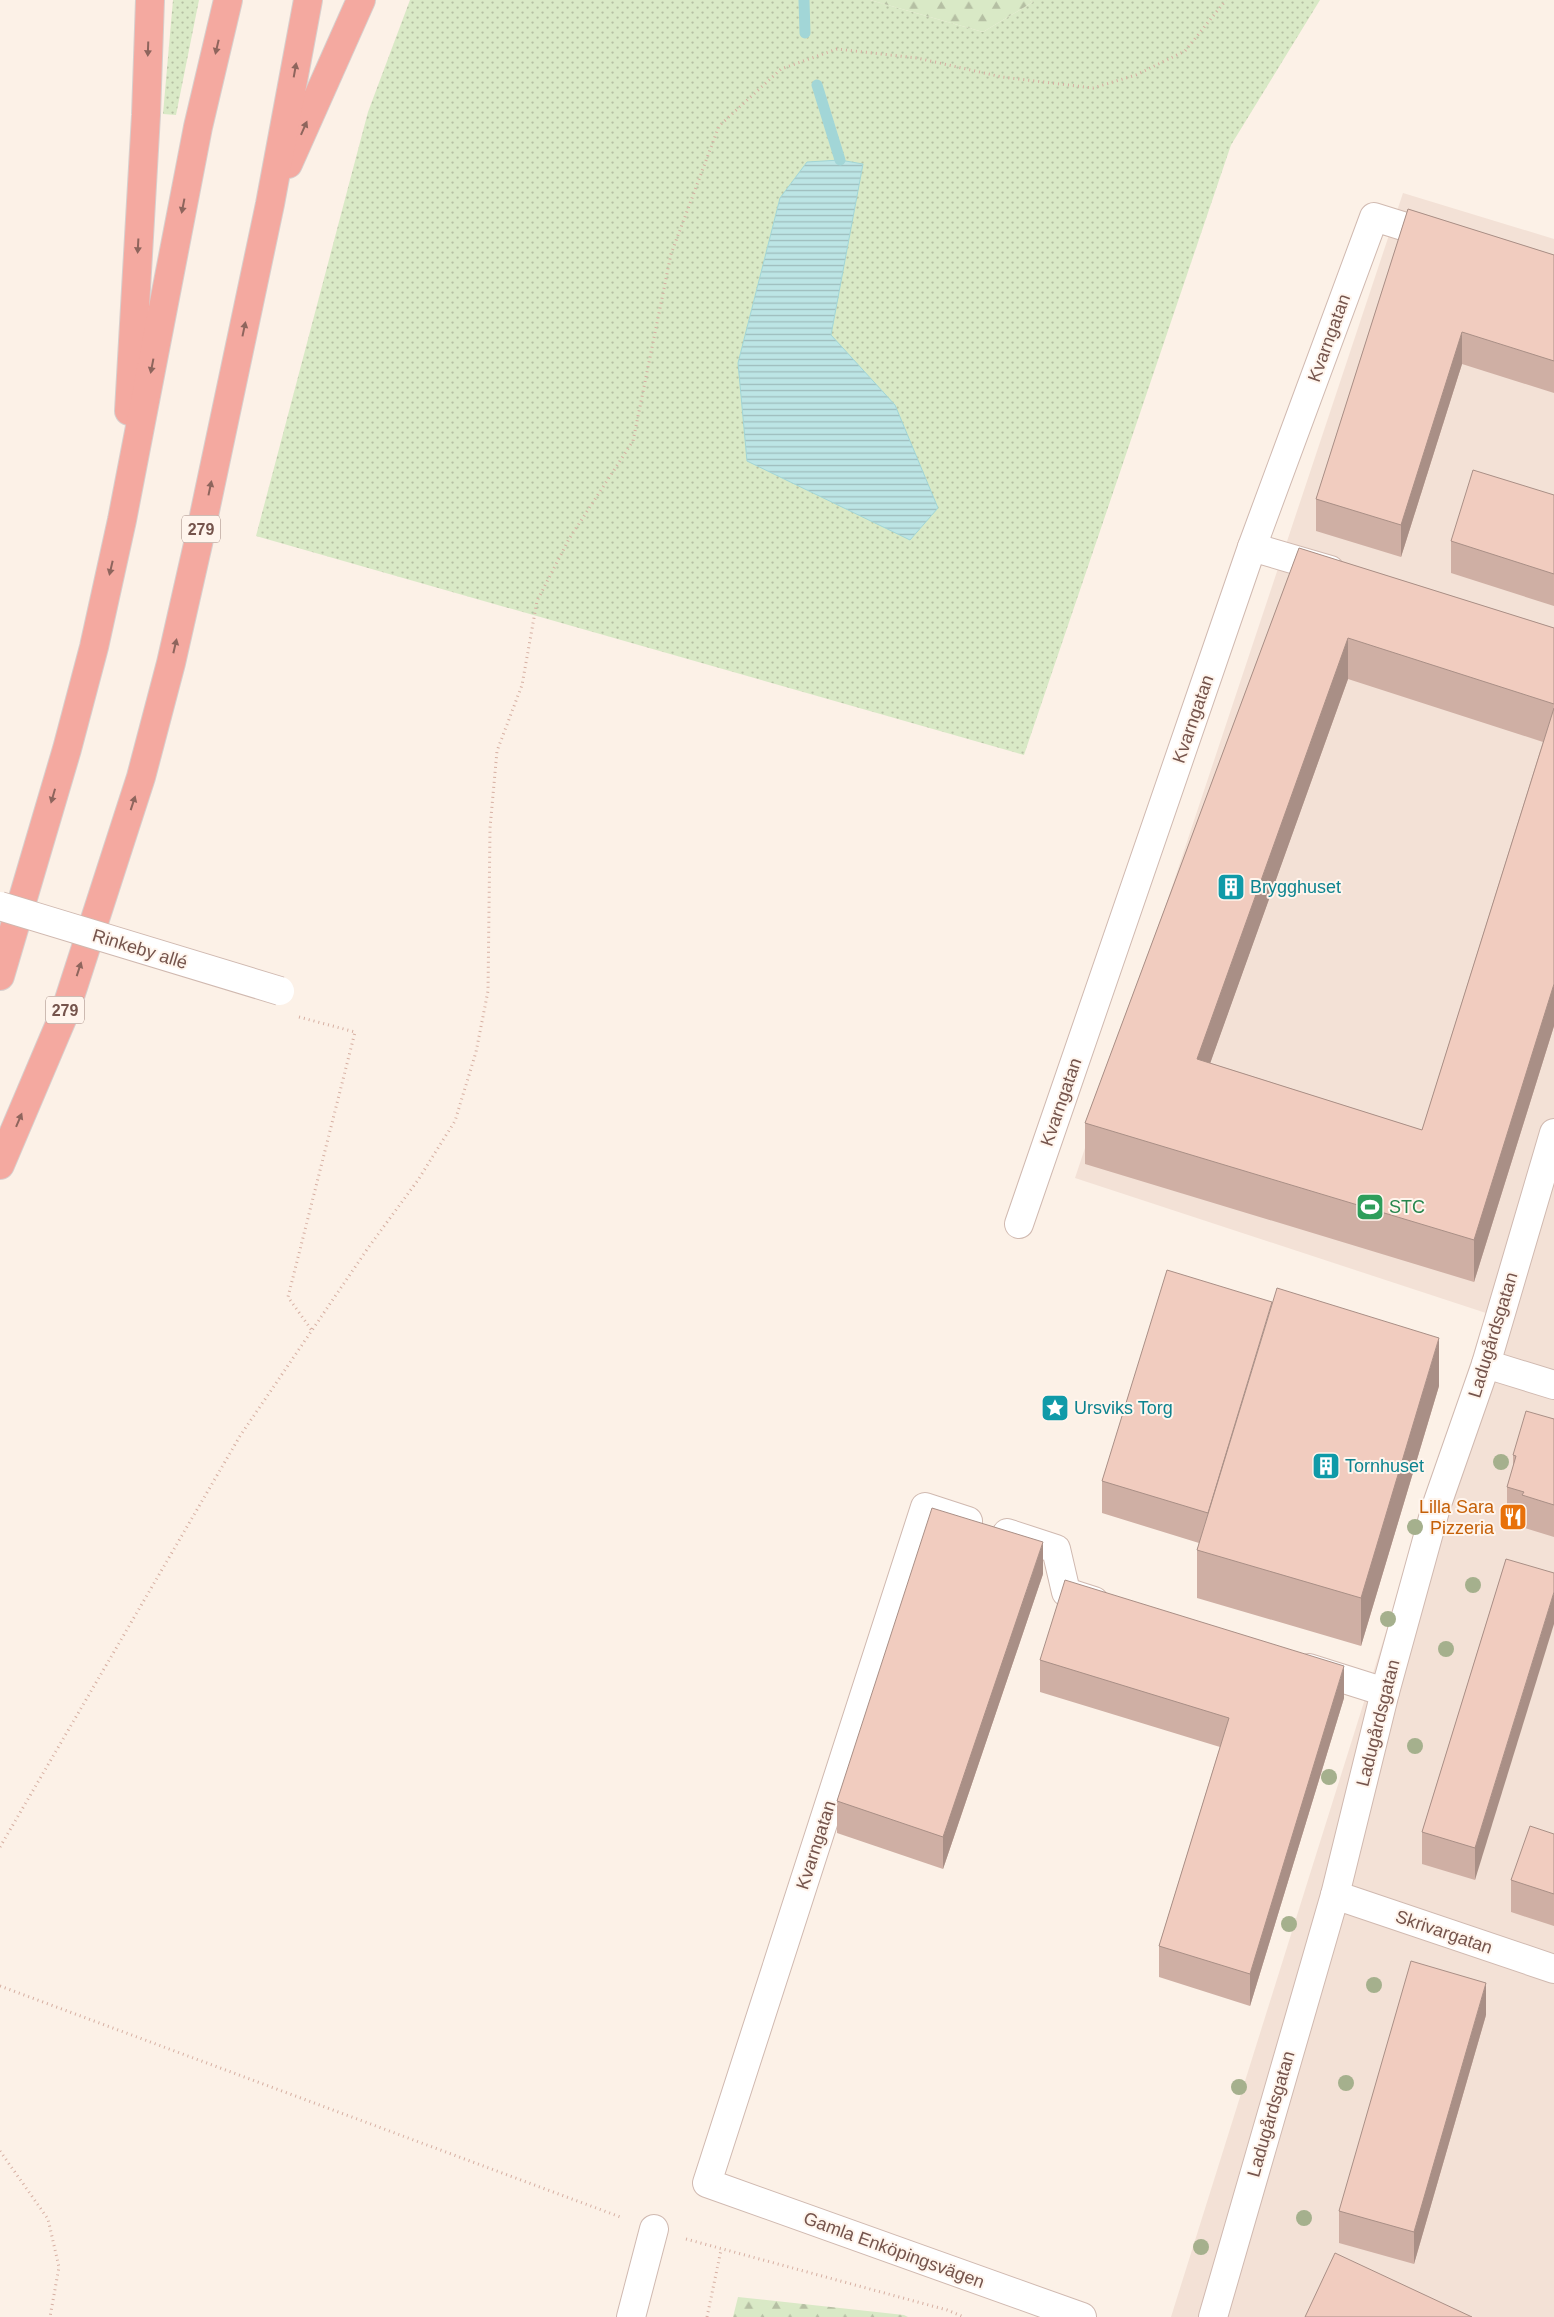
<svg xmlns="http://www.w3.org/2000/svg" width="1554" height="2317" font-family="Arial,sans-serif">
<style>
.residential{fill:#f3e1d6}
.grass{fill:url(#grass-dots)}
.forest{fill:url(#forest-firs)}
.water{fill:url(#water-rules);stroke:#a2d6d7}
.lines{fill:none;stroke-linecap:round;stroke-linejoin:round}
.stream{stroke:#a2d6d7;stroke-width:11}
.minor-casing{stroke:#d0b9b0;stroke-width:30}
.highway-casing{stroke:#d8cfcd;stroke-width:30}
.path{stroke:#d6afa2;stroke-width:3;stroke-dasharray:1 4;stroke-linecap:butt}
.minor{stroke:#fff;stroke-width:28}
.highway{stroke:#f4a9a0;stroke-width:28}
.minor-bridge-casing{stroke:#d0b9b0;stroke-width:30;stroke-linecap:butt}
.minor-bridge{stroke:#fff;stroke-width:28}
.tree{fill:#a5b08d}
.wall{fill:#cfafa4;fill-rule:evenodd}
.shaded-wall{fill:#a98f86}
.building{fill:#f1ccbf;stroke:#a98f86}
.oneway{fill:#8e655d}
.labels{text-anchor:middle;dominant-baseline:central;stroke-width:4;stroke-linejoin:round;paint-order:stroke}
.shield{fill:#fff5ed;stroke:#9e847c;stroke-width:1}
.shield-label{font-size:16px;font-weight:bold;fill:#75544c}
.street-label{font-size:18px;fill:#75544c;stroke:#fff5ed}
.culture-label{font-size:18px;fill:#0d838f;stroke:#fff5ed;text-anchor:start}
.leisure-label{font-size:18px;fill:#27864d;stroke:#fff5ed;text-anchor:start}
.food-label{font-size:18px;fill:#c56008;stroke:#fff5ed;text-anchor:end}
</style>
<defs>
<pattern id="grass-dots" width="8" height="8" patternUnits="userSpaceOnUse" patternTransform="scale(1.25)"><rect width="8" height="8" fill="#d9e9c6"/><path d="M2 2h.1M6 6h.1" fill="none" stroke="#b5bfa3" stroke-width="1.8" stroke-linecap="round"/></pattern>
<pattern id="forest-firs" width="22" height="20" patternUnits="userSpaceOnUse" patternTransform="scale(1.25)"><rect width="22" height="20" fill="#d9e9c6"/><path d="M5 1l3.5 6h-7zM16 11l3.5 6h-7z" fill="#b5bfa3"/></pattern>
<pattern id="water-rules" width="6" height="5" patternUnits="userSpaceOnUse" patternTransform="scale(1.25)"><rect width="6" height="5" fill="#bce5e5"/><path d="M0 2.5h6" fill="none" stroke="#9dbcbc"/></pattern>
</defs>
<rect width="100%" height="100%" fill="#fcf1e7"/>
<!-- residential -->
<polygon class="residential" points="1403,193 1554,239 1554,2317 1171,2317 1486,1313 1075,1178"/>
<!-- grass -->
<g class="grass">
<polygon points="173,0 199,0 176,115 163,114"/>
<polygon points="410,0 870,0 983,32 1033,2 1030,0 1320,0 1231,145 1024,755 256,536 368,112"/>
</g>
<!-- forest -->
<g class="forest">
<polygon points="870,0 1030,0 1033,2 983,32"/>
<polygon points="738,2297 904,2315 908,2317 733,2317"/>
</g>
<!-- water -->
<polygon class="water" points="840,160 863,164 831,335 895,405 938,508 910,540 747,461 738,363 780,198 807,162"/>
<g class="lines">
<!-- stream -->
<g class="stream">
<polyline points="804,0 805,33"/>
<polyline points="817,85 840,160"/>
</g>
<defs>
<g id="minor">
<polyline points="1252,547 1330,570"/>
<polyline points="1019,1224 1252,547 1374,217 1438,237"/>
<polyline points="1486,1364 1554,1385"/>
<polyline points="968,1521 925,1507 707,2183 1082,2317"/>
<polyline points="1007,1533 1056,1549 1066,1592 1094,1601"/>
<polyline points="1309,1668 1385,1692"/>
<polyline points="1335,1895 1554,1969"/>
<polyline points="631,2317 654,2229"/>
<polyline points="1213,2317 1335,1895 1385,1692 1436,1507 1486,1364 1554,1133"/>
</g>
<g id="highway">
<polyline points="288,164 361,0"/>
<polyline points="129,411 146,115 150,0"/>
<polyline points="0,976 67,749 94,647 122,520 198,127 228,0"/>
<polyline points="0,1165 65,1012 141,777 171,663 198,544 270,204 308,0"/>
</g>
</defs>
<!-- minor casing -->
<use href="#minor" class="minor-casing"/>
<!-- highway casing -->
<use href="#highway" class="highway-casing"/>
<!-- path -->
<g class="path">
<polyline points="299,1017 355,1032 288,1297 313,1332"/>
<polyline points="0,1847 240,1436 368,1248 418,1180 455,1121 476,1052 488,991 490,828 497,751 522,685 537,601 569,539 633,441 671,254 719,126 781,69 837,49 917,58 1002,77 1093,88 1136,75 1185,51 1226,0"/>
<polyline points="0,1986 623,2218"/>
<polyline points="0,2151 48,2219 59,2267 50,2317"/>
<polyline points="686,2239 947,2310 964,2317"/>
<polyline points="707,2317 721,2250"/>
</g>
<!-- minor -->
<use href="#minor" class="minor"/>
<!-- highway -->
<use href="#highway" class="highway"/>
<defs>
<polyline id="minor-bridge" points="0,906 280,991"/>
</defs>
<!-- minor-bridge casing -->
<use href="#minor-bridge" class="minor-bridge-casing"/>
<!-- minor-bridge -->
<use href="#minor-bridge" class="minor-bridge"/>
</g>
<!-- trees -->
<g class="tree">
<circle cx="1501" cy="1462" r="8"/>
<circle cx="1415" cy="1527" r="8"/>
<circle cx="1473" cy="1585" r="8"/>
<circle cx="1388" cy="1619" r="8"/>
<circle cx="1446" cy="1649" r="8"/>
<circle cx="1415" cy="1746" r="8"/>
<circle cx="1329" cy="1777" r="8"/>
<circle cx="1289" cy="1924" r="8"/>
<circle cx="1374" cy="1985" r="8"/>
<circle cx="1346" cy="2083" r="8"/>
<circle cx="1239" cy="2087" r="8"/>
<circle cx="1304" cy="2218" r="8"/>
<circle cx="1201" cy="2247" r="8"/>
</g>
<!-- wall -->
<g class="wall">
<polygon points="1408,209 1554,255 1554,393 1462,364 1401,557 1316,531 1316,499"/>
<polygon points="1554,495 1554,606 1451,573 1451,541"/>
<path d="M1299 548 1554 628V1026L1474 1282 1085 1164V1123ZM1348 679 1543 742 1422 1130 1210 1063Z"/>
<polygon points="1439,1386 1361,1646 1197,1598 1197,1550 1199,1543 1102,1513 1102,1481"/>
<polygon points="1554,1419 1554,1537 1522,1527 1522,1524 1507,1519 1507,1487 1513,1467 1513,1455"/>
<polygon points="1506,1559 1475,1880 1422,1864 1422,1832"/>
<polygon points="1043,1574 943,1869 837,1833 837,1801"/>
<polygon points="1040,1660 1344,1698 1250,2006 1159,1977 1159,1946 1220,1747 1040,1692"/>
<polygon points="1554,1834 1554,1926 1511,1912 1511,1880"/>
<polygon points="1486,2015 1414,2264 1339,2243 1339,2211"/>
</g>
<!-- shaded-wall -->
<g class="shaded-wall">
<polygon points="1462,332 1462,364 1401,557 1401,525"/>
<polygon points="1348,638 1348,679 1197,1100 1197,1059"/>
<polygon points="1554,984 1554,1026 1474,1282 1474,1240"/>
<polygon points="1439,1338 1439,1386 1361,1646 1361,1598"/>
<polygon points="1043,1542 1043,1574 943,1869 943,1837"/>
<polygon points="1554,1592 1554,1624 1475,1880 1475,1848"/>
<polygon points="1344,1666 1344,1698 1250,2006 1250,1974"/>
<polygon points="1486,1983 1486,2015 1414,2264 1414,2232"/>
</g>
<!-- building -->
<g class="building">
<polygon points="1408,209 1554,255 1554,361 1462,332 1401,525 1316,499"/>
<polygon points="1473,470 1554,495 1554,574 1451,541"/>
<polygon points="1299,548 1554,628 1554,704 1348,638 1197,1059 1422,1130 1554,708 1554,984 1474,1240 1085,1123"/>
<polygon points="1167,1270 1272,1302 1208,1513 1102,1481"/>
<polygon points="1277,1288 1439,1338 1361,1598 1197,1550"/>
<polygon points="1526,1411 1554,1419 1554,1505 1522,1495 1524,1492 1507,1487 1516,1456 1513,1455"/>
<polygon points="932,1508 1043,1542 943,1837 837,1801"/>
<polygon points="1506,1559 1554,1573 1554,1592 1475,1848 1422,1832"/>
<polygon points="1065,1580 1344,1666 1250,1974 1159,1946 1229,1718 1040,1660"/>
<polygon points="1530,1826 1554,1834 1554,1894 1511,1880"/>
<polygon points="1411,1961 1486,1983 1414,2232 1339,2211"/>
<polygon points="1335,2253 1472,2317 1305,2317"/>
</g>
<!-- one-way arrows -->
<defs><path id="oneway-solid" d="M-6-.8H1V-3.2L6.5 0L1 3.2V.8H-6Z" transform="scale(1.25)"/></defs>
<g class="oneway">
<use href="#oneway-solid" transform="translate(217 47) rotate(103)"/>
<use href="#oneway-solid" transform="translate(148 49) rotate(92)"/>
<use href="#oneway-solid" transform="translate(295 70) rotate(-80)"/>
<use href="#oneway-solid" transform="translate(304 128) rotate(-66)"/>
<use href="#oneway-solid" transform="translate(183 206) rotate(101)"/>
<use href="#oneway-solid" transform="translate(138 246) rotate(93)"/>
<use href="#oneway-solid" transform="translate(244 329) rotate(-78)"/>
<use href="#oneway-solid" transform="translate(152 366) rotate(101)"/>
<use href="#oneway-solid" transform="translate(210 488) rotate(-78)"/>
<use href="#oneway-solid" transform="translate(111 568) rotate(103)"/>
<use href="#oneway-solid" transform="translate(175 646) rotate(-77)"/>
<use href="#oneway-solid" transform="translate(53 796) rotate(106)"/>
<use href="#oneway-solid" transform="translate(133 803) rotate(-72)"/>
<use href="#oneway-solid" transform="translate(79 969) rotate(-72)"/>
<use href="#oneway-solid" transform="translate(19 1120) rotate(-67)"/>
</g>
<!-- icons -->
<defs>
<symbol id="building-square" viewBox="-11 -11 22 22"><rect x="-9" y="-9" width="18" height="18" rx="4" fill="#0f9aa8" stroke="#fff5ed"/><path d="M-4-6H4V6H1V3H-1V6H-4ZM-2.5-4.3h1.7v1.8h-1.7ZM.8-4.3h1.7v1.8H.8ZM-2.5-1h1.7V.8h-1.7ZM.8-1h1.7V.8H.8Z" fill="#fff"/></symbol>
<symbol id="stadium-square" viewBox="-11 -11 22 22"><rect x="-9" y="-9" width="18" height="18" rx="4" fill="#2e9e5b" stroke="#fff5ed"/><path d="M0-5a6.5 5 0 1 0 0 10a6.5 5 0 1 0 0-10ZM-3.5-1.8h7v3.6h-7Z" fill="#fff"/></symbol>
<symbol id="sight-square" viewBox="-11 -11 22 22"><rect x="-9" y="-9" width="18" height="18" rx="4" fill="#0f9aa8" stroke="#fff5ed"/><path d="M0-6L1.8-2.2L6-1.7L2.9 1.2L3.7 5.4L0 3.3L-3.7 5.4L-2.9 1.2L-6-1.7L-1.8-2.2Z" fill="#fff"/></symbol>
<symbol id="restaurant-square" viewBox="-11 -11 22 22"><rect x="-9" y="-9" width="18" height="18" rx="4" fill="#e8710a" stroke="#fff5ed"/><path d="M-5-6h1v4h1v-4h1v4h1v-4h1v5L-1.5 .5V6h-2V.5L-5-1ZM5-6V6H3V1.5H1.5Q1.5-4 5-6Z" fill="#fff"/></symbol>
</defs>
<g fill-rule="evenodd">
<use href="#building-square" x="1215" y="871" width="32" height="32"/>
<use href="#stadium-square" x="1354" y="1191" width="32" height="32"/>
<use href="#sight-square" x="1039" y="1392" width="32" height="32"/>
<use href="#building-square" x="1310" y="1450" width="32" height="32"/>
<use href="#restaurant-square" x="1497" y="1501" width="32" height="32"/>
</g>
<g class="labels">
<!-- shield labels -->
<g class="shield">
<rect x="182" y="515.5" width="38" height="27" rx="4"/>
<rect x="46" y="996.5" width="38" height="27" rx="4"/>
</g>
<g class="shield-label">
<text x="201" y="529">279</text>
<text x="65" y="1010">279</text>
</g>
<!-- street labels -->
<g class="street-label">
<text transform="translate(1329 338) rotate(-70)">Kvarngatan</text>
<text transform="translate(1193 719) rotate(-71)">Kvarngatan</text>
<text transform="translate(140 949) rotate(17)">Rinkeby allé</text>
<text transform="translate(1061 1102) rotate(-71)">Kvarngatan</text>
<text transform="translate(1493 1335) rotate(-73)">Ladugårdsgatan</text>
<text transform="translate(1378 1723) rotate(-76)">Ladugårdsgatan</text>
<text transform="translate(816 1845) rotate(-72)">Kvarngatan</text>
<text transform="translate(1444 1932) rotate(19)">Skrivargatan</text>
<text transform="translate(1271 2114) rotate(-74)">Ladugårdsgatan</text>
<text transform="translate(894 2250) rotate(20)">Gamla Enköpingsvägen</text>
</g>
<!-- culture labels -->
<g class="culture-label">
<text x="1250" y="887">Brygghuset</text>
<text x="1074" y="1408">Ursviks Torg</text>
<text x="1345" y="1466">Tornhuset</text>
</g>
<!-- leisure labels -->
<g class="leisure-label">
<text x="1389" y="1207">STC</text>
</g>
<!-- food labels -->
<g class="food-label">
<text x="1494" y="1507">Lilla Sara<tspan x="1494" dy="21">Pizzeria</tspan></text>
</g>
</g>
</svg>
